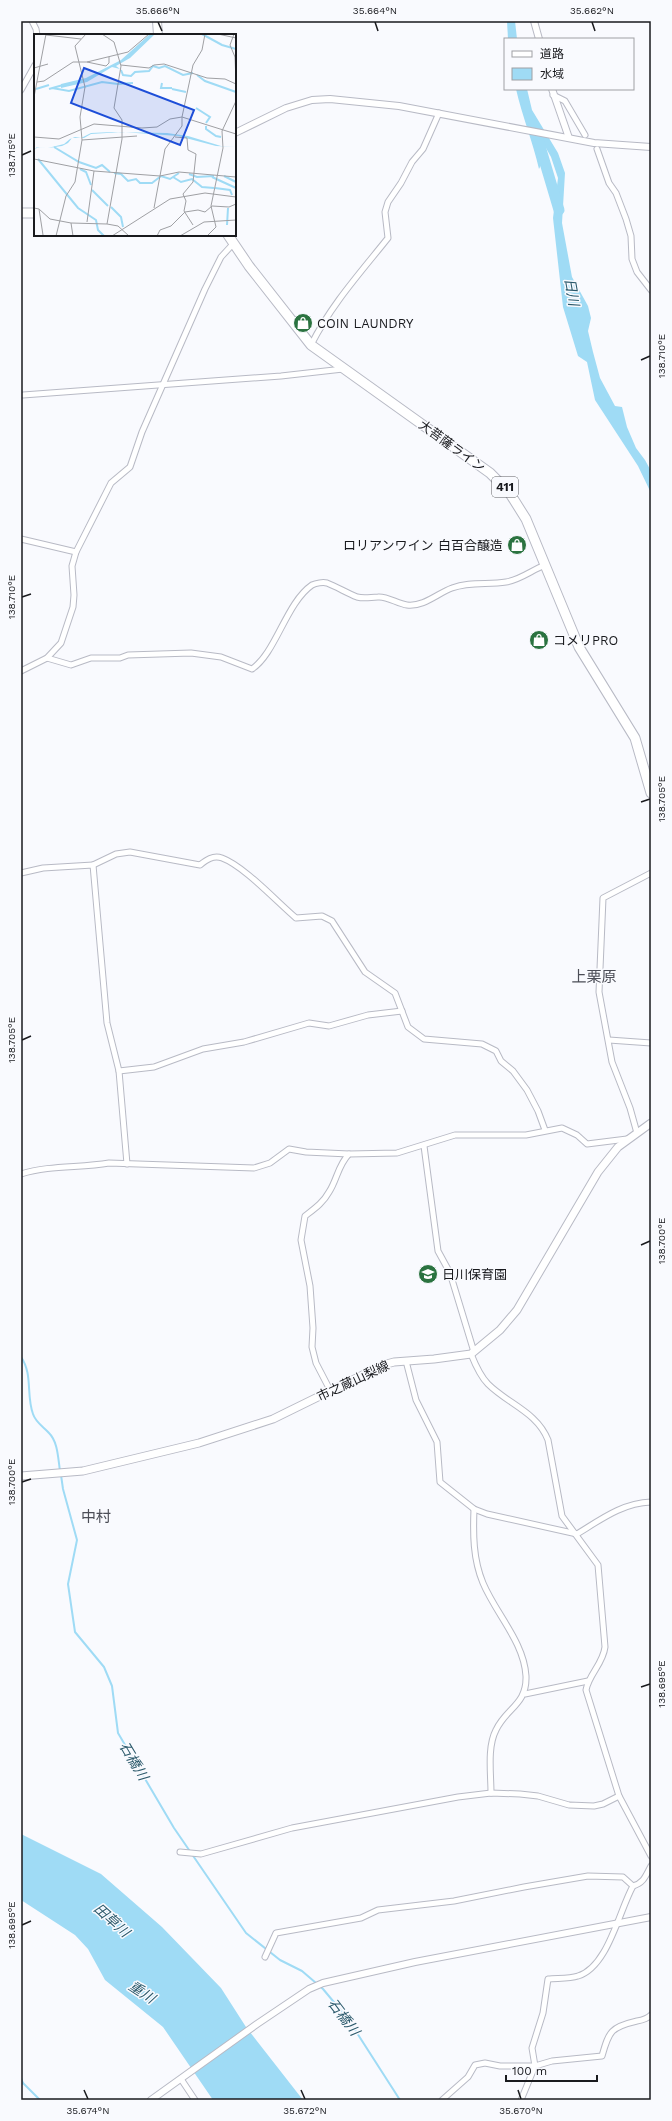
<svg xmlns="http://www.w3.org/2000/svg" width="672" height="2121" font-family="'Work Sans','Noto Sans JP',sans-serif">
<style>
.water{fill:#9fdbf5}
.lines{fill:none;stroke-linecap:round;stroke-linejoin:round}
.stream{stroke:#9fdbf5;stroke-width:2}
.river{stroke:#9fdbf5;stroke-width:11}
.minor-casing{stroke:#b8bac5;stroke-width:7}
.tertiary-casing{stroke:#b8bac5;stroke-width:8}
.secondary-casing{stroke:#b8bac5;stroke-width:9}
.primary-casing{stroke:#b8bac5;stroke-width:10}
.trunk-casing{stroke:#b8bac5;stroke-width:11}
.minor{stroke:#fff;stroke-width:5}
.tertiary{stroke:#fff;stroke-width:6}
.secondary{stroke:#fff;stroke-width:7}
.primary{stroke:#fff;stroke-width:8}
.trunk{stroke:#fff;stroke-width:9}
.ticks{fill:none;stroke:#191a1e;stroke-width:1.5}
.labels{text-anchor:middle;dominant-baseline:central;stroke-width:3;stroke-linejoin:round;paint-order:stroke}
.shield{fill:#f9fafe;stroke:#5c5d61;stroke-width:1}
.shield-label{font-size:12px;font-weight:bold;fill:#191a1e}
.poi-label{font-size:13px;fill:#191a1e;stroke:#f9fafe;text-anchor:start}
.street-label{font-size:13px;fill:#191a1e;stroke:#f9fafe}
.water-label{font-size:14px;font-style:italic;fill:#2b596b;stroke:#f9fafe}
.quarter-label{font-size:15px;fill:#4c4e57;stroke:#f9fafe}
.inset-river{fill:none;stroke:#9fdbf5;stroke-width:2}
.inset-road{fill:none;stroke:#9fa0a4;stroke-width:1}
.view{fill:#1d4ed8;fill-opacity:0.15;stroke:#1d4ed8;stroke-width:2}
.inset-edge{fill:none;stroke:#191a1e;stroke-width:2}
.neatline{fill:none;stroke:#191a1e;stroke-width:1.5}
.ticks-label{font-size:10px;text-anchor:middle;fill:#191a1e}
</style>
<rect width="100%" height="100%" fill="#f9fafe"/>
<!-- water -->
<g class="water">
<polygon points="507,21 515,21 517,39 508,39"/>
<path d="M516 89H527L532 110 558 153 565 173 562 223 572 277 588 306 591 318 588 331 593 352 600 378 615 406 622 407 627 427 636 448 645 460 651 471V493L638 466 595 400 587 362 578 356 563 307 553 218 558 178 551 157 542 141V163L539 169C533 142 522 116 516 89Z"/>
<polygon points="21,1834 101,1874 162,1927 221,1988 246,2027 303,2100 213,2100 163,2027 105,1980 88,1949 75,1935 21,1900"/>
</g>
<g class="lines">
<!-- stream -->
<g class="stream">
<path d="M21 1357C33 1374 26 1395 33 1414 36 1423 43 1426 49 1433 58 1442 58 1458 60 1471"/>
<polyline points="61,1475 63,1489 77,1540 68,1584 75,1632 104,1667 112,1686 118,1733 174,1828 246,1933 280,1960 302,1971 323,1989 348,2019 400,2100"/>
<polyline points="21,2078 23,2083"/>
<polyline points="21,2084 23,2083 40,2100"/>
</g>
<!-- river -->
<polyline class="river" points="537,136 559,210"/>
<defs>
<g id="minor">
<polyline points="32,21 36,29 37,35"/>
<polyline points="21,90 35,65"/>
<polyline points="553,95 565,101 585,135"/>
<polyline points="597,149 609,183 616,193 626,219 631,236 632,259 637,272 651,290"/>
<path d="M311 345C331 305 360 273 388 238L385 212 388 202 401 183 412 162 423 149 439 113"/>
<polyline points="23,395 281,376 343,369"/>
<polyline points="21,539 76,552"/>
<path d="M47 658 71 665 91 658H120L128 655 191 653 221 657 252 669C276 653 286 603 312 585 316 583 323 582 327 583 337 587 347 593 357 597 365 599 371 597 378 597 387 596 398 604 407 605 424 607 438 593 452 588 470 581 488 585 506 582 520 580 532 570 545 565"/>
<polyline points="21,671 47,658 61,643 73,607 74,595 72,566 76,552 111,483 130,467 142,432 205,289 221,257 233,244"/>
<path d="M93 865 116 854 130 852 200 865C206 860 213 855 222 858 244 866 277 902 296 918L322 916 332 921 365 972 395 993 408 1027 424 1039 482 1044 496 1051 501 1061 513 1071 527 1090 538 1111 545 1130"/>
<polyline points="21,873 43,868 93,865 107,1023 119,1071 127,1164"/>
<polyline points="609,1040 651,1043"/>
<polyline points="119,1071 154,1067 203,1049 244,1042 309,1023 329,1026 368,1015 402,1011"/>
<polyline points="637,1133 630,1108 612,1062 599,992 603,898 651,873"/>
<polyline points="424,1146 438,1251 450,1273 474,1352"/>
<path d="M21 1174C50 1165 80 1168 109 1163L254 1168 270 1163 289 1149 306 1152 349 1154"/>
<path d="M471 1354C475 1364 480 1376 488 1384 508 1404 537 1412 548 1440L562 1516 598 1565 605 1647C603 1664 589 1674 586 1690L619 1796 651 1856"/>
<path d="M406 1361 416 1400 437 1442 440 1482 474 1509 487 1514 577 1534C600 1520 622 1503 651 1502"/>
<path d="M330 1390 316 1363 312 1347 313 1328 310 1286 301 1240 305 1216C314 1209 323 1203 329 1192 337 1180 338 1165 349 1154L397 1153 455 1135H526L562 1128 577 1135 587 1144 627 1139"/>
<path d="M474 1509C473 1534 473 1559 483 1583 496 1614 524 1642 526 1676 527 1705 506 1708 496 1730 487 1747 491 1774 491 1793"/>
<polyline points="525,1694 588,1681"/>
<polyline points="180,1852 201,1854 292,1828 458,1797 491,1793 520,1794 538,1796 569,1805 594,1806 603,1804 619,1796"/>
<polyline points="265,1957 276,1933 361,1918 378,1910 454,1901 524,1887 588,1876 623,1877 633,1886"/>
<polyline points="181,2079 195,2100"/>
<path d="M442 2100 468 2077 475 2065 485 2063 500 2066H535L552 2061 602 2056C609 2031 611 2027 637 2021 643 2020 647 2019 651 2015"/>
<path d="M521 2100 535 2066 532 2048 543 2013 548 1979C557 1978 569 1979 578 1976 608 1967 619 1911 633 1886 644 1883 646 1875 651 1866"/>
</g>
<g id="tertiary">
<polyline points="534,21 539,39"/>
<polyline points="552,89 569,138"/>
<polyline points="235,133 286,108 312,100 330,99 399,106 594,143 651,147"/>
<polyline points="151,2100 257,2024 309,1989 323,1983 415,1962 651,1917"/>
</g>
<polyline id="secondary" points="21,1476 83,1471 199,1443 273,1419 383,1365 394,1362 434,1359 471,1354 500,1330 517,1310 598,1172 618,1147 651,1123"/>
<polyline id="primary" points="157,21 158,35"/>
<g id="trunk">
<polyline points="21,213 35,213"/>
<polyline points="228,235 249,266 311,345 490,473 509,492 526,519 579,647 635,738 651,793"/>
</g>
</defs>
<!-- minor casing -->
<use href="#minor" class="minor-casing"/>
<!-- tertiary casing -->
<use href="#tertiary" class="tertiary-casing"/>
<!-- secondary casing -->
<use href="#secondary" class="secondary-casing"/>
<!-- primary casing -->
<use href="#primary" class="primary-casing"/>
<!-- trunk casing -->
<use href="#trunk" class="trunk-casing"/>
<!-- minor -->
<use href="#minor" class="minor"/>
<!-- tertiary -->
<use href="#tertiary" class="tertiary"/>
<!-- secondary -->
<use href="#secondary" class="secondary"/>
<!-- primary -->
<use href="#primary" class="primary"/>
<!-- trunk -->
<use href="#trunk" class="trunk"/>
</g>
<!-- ticks -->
<path class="ticks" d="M158 22 162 31M375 22 378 31M592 22 595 31M22 155 31 151M641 360 650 356M22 597 31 594M641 802 650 799M22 1040 31 1036M641 1245 650 1241M22 1482 31 1479M641 1687 650 1684M22 1925 31 1921M84 2090 88 2099M301 2090 305 2099M518 2090 521 2099"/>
<!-- icons -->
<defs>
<symbol id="shop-disc" viewBox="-11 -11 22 22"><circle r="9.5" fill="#2b7340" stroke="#f9fafe"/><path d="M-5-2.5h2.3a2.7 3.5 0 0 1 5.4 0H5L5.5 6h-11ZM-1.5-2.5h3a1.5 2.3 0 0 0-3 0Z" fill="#fff"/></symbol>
<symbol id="school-disc" viewBox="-11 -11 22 22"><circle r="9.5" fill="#2b7340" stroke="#f9fafe"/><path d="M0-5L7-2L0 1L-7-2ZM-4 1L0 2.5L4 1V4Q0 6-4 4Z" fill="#fff"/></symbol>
</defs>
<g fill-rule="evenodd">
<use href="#shop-disc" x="292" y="312" width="22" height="22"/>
<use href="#shop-disc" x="506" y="534" width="22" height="22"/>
<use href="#shop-disc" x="528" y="629" width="22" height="22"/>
<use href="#school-disc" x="417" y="1263" width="22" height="22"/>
</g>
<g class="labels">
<!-- shield labels -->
<rect class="shield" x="492" y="477" width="26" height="20" rx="3"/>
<g class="shield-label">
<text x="505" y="487">411</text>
</g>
<!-- poi labels -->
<g class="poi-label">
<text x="317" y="323">COIN LAUNDRY</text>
<text x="503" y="545" text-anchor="end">ロリアンワイン 白百合醸造</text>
<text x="553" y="640">コメリPRO</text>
<text x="442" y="1274">日川保育園</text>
</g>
<!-- street labels -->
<g class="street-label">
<text transform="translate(452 446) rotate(36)">大菩薩ライン</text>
<text transform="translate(353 1381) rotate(-25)">市之蔵山梨線</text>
</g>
<!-- water labels -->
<g class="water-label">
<text transform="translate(572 292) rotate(80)">日川</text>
<text transform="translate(134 1761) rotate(59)">石橋川</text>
<text transform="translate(112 1920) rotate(42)">田草川</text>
<text transform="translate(142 1992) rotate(33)">重川</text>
<text transform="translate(344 2017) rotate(53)">石橋川</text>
</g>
<!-- quarter labels -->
<g class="quarter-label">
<text x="594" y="977">上栗原</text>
<text x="96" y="1517">中村</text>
</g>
</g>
<!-- overview -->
<g transform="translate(34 34)">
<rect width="202" height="202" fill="#f9fafe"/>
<path d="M116 0H121L96 24 82 32 86 35 78 33 53 48 27 54V50L52 44 87 26ZM78 98 133 99 154 102 187 112 202 113 182 112 144 102 88 98 57 100 50 104H38L34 109 28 112 14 114 4 113 0 116 3 113 14 114 30 110 36 105 41 103 47 104 57 99Z" fill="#9fdbf5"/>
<path class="inset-river" d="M168 0 188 11 202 15M87 36 89 41 97 42 101 38 115 37 119 32 125 34 131 32 149 41 159 39M163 41 171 47 202 58M128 49 127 54H138M18 54 35 57 68 48 84 50 99 49M2 55 15 51M15 55 29 51M138 55 152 58M162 74 176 83 172 89M172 92V95L182 102 187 103M20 113 45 128 62 134 68 131 76 138M4 125 44 174 62 186 64 196 70 202M46 135 52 138 57 151M80 139 87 140 94 147 102 145 106 149H118L127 142 136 145 145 139M155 140 163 143 180 142M190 142 202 148M139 143 147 148 158 145 168 153 180 154M178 143 202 154M181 154 196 156 198 161M58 156 74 172M77 173 87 183 89 193M193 191 194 174"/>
<path class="inset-road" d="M184 0 202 4M200 0 196 11 201 23 202 48M12 1 47 5M53 28 94 18 115 0M87 31 115 34 120 31 130 30 173 44 191 45 202 50M0 34 14 30M3 48 10 47 39 28H53L72 32 75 29V23M0 63 12 0M148 83 202 100M0 103 25 105 60 90 108 94 123 93 136 85 148 83 159 31 168 16 171 0M141 103 153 104 154 116 162 120 159 148 149 160 152 167 150 177 159 191M48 106 46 83 51 53 41 12 52 0M0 125 60 137 126 142 145 138 202 143M0 174 5 175 16 185 37 189M120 174 131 115 148 92V83M5 175 9 201M53 188 60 137M73 190 84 192 95 202M22 202 32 162 41 148 48 106 103 102M39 202 37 189 73 190 88 105V86L80 74 87 32 80 8 68 0M78 202 136 165 171 159 202 163M123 202 126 196 137 192 151 178 164 176 171 178 178 172 195 173 202 170M146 202 170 188 202 186M173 202 182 193 177 172 189 114 188 97 202 67"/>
<path class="view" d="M50 34 160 76 146 111 37 69Z"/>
<rect width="202" height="202" class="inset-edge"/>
</g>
<!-- border -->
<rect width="672" height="2121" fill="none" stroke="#f9fafe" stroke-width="44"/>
<!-- legend -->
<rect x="504" y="38" width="130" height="52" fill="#f9fafe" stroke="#9fa0a4"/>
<rect x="512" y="51" width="20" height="6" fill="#ffffff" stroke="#9fa0a4"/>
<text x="540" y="58" font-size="12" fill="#191a1e">道路</text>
<rect x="512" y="68" width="20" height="12" fill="#9fdbf5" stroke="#9fa0a4"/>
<text x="540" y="78" font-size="12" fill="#191a1e">水域</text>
<!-- scale -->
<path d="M506 2075v6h91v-6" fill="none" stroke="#191a1e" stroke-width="2"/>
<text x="512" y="2075" font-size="12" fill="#191a1e" stroke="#f9fafe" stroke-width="3" paint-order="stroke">100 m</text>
<rect x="22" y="22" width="628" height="2077" class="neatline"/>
<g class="ticks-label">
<text x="158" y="14">35.666°N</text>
<text x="375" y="14">35.664°N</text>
<text x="592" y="14">35.662°N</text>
<text transform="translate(11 155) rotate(-90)" y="4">138.715°E</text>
<text transform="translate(661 356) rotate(-90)" y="4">138.710°E</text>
<text transform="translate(11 597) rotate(-90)" y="4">138.710°E</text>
<text transform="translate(661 799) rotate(-90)" y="4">138.705°E</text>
<text transform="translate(11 1040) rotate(-90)" y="4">138.705°E</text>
<text transform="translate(661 1241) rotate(-90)" y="4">138.700°E</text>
<text transform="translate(11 1482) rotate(-90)" y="4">138.700°E</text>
<text transform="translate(661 1684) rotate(-90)" y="4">138.695°E</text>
<text transform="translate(11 1925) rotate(-90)" y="4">138.695°E</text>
<text x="88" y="2114">35.674°N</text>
<text x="305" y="2114">35.672°N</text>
<text x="521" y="2114">35.670°N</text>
</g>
</svg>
